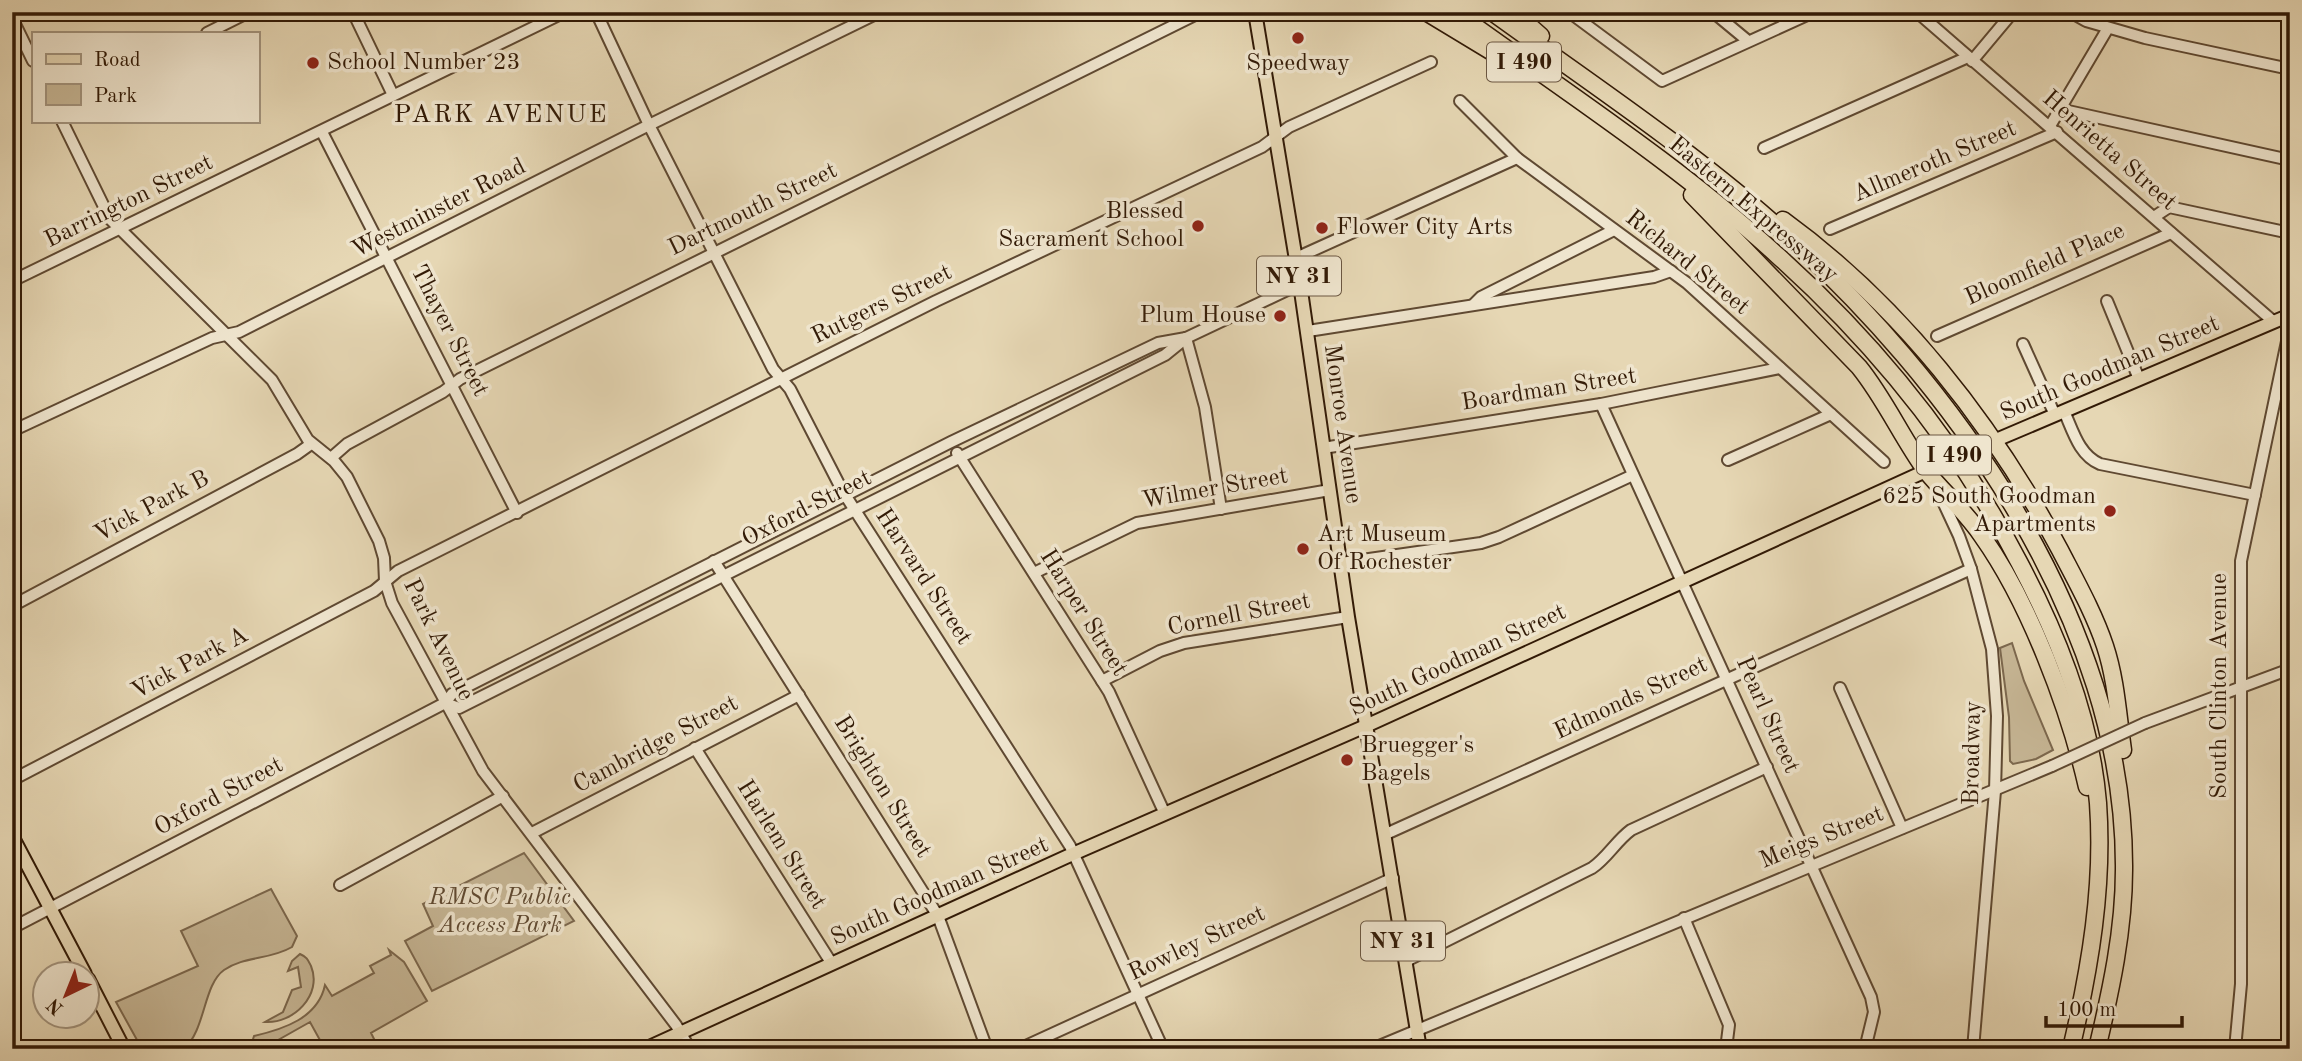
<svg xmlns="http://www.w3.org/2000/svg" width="2302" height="1061" font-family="'Old Standard TT',serif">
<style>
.green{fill:#c7b796;stroke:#7c684e;stroke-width:2}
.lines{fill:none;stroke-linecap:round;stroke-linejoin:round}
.minor-casing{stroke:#5f4932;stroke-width:14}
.major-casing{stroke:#321a06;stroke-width:16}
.highway-casing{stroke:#321a06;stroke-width:19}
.minor{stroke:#efe5ce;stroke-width:10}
.major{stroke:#e6d7b4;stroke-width:12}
.highway{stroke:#e6d7b4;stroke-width:16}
.minor-bridge-casing{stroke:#5f4932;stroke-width:14;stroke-linecap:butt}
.major-bridge-casing{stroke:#321a06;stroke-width:16;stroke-linecap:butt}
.minor-bridge{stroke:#efe5ce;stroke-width:10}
.major-bridge{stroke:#e6d7b4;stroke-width:12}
.poi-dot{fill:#8f2418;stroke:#efe5ce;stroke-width:2.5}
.labels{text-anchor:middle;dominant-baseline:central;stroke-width:7;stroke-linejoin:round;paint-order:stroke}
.shield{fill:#efe5ce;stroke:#6b5742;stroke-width:2}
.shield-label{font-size:23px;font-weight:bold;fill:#321a06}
.poi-label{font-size:24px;fill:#321a06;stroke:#efe5ce;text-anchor:start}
.street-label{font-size:24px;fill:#321a06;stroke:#efe5ce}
.park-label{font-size:24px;font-style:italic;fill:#5f4931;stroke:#efe5ce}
.neighbourhood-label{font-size:26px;letter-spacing:2px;fill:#321a06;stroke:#efe5ce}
</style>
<rect width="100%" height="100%" fill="#e6d7b4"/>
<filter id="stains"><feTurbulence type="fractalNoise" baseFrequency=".00286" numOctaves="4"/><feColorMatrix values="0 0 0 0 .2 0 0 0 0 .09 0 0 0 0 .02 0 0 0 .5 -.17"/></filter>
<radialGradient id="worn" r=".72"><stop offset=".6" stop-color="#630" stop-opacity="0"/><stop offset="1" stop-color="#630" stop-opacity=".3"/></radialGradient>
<!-- green -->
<g class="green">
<polygon points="2012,643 2024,681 2053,750 2036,759 2013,764 2010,761 2009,717 2000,648"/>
<polygon points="524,853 574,921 432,991 405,941 433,926 423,904"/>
<path d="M271 889 297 936 292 947C270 960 244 956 224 970 203 985 206 1029 184 1049H142L116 1002 198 966 181 931Z"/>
<path d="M389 950 404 962 427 1001 371 1033 379 1049H316L321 1042 310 1022 262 1049H250L254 1036C284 1029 318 1018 325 985L332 996 374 973 370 966 391 955Z"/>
<path d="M300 954C307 957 308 960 311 966 323 995 293 1024 265 1022L283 1012 292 990 301 987 298 967 288 971 292 961Z"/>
</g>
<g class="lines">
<defs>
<g id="minor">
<polyline points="353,12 393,95"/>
<polyline points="596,12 649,125 773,369 790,389 842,490 1070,846 1163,1049"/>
<polyline points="1569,12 1662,81 1814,12"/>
<polyline points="1713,12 1748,41"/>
<polyline points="1917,12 2274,322"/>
<polyline points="2070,12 2086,21 2145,38 2290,69"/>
<polyline points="12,18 33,61"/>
<polyline points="207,33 249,12"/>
<polyline points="1972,61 2013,12"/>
<polyline points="1460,101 1517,158 1687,283 1884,462"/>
<polyline points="2059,109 2290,160"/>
<polyline points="62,121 110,219 272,380 308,440 334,461 347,477 379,541 384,558 385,581 392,603 483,771 676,1025 690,1049"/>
<polyline points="2050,126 2108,28"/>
<polyline points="322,132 517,513"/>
<polyline points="1764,148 1968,57"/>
<polyline points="2154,217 2169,207 2290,233"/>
<polyline points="1830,229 2057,132"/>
<polyline points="1296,258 1517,158"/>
<polyline points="12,281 565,12"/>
<polyline points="2107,301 2139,379"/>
<polyline points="1474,304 1481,297 1614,230"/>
<polyline points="1308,331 1654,277 1671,271"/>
<polyline points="1937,336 2171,233"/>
<polyline points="1186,338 1205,407 1221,509"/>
<polyline points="2023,344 2055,415"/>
<polyline points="1601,404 1871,997 1874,1012 1865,1049"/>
<path d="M2064 411C2073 431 2079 455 2100 464L2255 495"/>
<polyline points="12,431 212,338 239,332 649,125 880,12"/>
<polyline points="1323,448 1601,404 1780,368"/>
<polyline points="957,453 1109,692 1165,814"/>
<polyline points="331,458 347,444 443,392 460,379 1201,12"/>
<polyline points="1728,460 1831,414"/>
<polyline points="1938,491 1959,536 1971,569 1992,649 1997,716 1995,791 1973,1049"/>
<polyline points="714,561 938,916 987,1049"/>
<polyline points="1341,563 1481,543 1499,537 1633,475"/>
<polyline points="1034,573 1137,523 1330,490"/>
<polyline points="12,606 297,454 311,444"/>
<polyline points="1102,681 1160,651 1184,643 1348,617"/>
<polyline points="1840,688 1902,828"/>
<polyline points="445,703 459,708 1165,355 1186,338 1300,284"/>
<polyline points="2145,723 2290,669"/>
<polyline points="695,748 832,964"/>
<polyline points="12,780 374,591 398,571 936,301 1262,147 1289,127 1431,62"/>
<polyline points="532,833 799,695"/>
<polyline points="1386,834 1971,569"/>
<polyline points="340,885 503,796"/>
<polyline points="1684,918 1729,1025 1726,1049"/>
<polyline points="12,928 445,703 452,694 951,442 1158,343 1186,338"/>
<path d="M1406 961 1592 868C1607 858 1616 841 1631 830L1767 767"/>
<polyline points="1019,1049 1393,878"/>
<polyline points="1372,1049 2052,766"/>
<polyline points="2235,1049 2241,984 2241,561 2290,327"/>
</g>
<g id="major">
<polyline points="1255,12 1300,284 1348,617 1420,1049"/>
<polyline points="1989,443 2290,315"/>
<polyline points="12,836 85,974"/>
<polyline points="88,979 124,1049"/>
<polyline points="645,1049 1066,857 1368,725 1941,464"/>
</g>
<g id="highway">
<polyline points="1426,12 1507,61"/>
<path d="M1455 12C1564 91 1679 165 1778 256 1875 343 1959 447 2019 562 2059 637 2091 718 2098 803 2104 886 2090 968 2071 1049"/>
<path d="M1492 12C1586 80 1684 145 1772 222 1952 379 2126 622 2124 870 2124 930 2111 990 2097 1049"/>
<polyline points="1514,12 1541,36"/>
<path d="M1692 195 1859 367C1885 399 1902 438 1926 471 1944 493 1966 512 1982 536 2029 602 2069 708 2087 787"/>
<path d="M1783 220C1900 305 1992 423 2060 550 2076 581 2094 613 2105 646 2116 679 2118 715 2123 750"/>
</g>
</defs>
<!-- minor casing -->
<use href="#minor" class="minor-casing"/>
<!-- major casing -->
<use href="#major" class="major-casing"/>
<!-- highway casing -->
<use href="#highway" class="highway-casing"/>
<!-- minor -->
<use href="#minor" class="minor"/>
<!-- major -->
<use href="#major" class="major"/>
<!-- highway -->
<use href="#highway" class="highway"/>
<defs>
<polyline id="minor-bridge" points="2052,766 2145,723"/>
<polyline id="major-bridge" points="1941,464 1989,443"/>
</defs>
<!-- minor-bridge casing -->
<use href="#minor-bridge" class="minor-bridge-casing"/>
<!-- major-bridge casing -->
<use href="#major-bridge" class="major-bridge-casing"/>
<!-- minor-bridge -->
<use href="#minor-bridge" class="minor-bridge"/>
<!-- major-bridge -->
<use href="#major-bridge" class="major-bridge"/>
</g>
<!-- markers -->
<g class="poi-dot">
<circle cx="1298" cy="38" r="7"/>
<circle cx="313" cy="63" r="7"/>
<circle cx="1198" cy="226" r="7"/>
<circle cx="1322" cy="228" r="7"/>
<circle cx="1280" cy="316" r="7"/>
<circle cx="2110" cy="511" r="7"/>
<circle cx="1303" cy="549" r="7"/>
<circle cx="1347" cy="760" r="7"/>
</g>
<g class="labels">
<!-- shield labels -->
<g class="shield">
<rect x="1487" y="42.5" width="74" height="39" rx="5"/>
<rect x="1257" y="256.5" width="84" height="39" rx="5"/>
<rect x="1917" y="435.5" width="74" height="39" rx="5"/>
<rect x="1361" y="921.5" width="84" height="39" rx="5"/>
</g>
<g class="shield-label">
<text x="1524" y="62">I 490</text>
<text x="1299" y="276">NY 31</text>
<text x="1954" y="455">I 490</text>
<text x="1403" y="941">NY 31</text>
</g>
<!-- poi labels -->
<g class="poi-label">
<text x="327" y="63">School Number 23</text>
<text x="1298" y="64" text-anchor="middle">Speedway</text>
<text x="1184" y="212" text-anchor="end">Blessed<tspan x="1184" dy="28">Sacrament School</tspan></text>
<text x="1336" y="228">Flower City Arts</text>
<text x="1266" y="316" text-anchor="end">Plum House</text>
<text x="2096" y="497" text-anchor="end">625 South Goodman<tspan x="2096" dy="28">Apartments</tspan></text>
<text x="1317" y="535">Art Museum<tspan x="1317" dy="28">Of Rochester</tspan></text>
<text x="1361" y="746">Bruegger's<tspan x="1361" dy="28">Bagels</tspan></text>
</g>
<!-- street labels -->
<g class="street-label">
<text transform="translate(2109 151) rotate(41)">Henrietta Street</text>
<text transform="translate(1935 162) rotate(-23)">Allmeroth Street</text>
<text transform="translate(129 202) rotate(-26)">Barrington Street</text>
<text transform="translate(439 209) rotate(-27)">Westminster Road</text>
<text transform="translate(753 210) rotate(-26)">Dartmouth Street</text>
<text transform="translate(1753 210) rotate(40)">Eastern Expressway</text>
<text transform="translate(1687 263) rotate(39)">Richard Street</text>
<text transform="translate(2045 265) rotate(-24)">Bloomfield Place</text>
<text transform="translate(882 305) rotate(-26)">Rutgers Street</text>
<text transform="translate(449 331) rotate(63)">Thayer Street</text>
<text transform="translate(2110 369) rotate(-23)">South Goodman Street</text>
<text transform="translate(1549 390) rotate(-9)">Boardman Street</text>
<text transform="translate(1342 424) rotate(82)">Monroe Avenue</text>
<text transform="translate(1215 489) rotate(-10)">Wilmer Street</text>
<text transform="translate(152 507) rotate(-28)">Vick Park B</text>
<text transform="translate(807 509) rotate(-27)">Oxford Street</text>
<text transform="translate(923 577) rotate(57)">Harvard Street</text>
<text transform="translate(1083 613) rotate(58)">Harper Street</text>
<text transform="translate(1239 615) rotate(-11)">Cornell Street</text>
<text transform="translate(438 640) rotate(64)">Park Avenue</text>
<text transform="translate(1458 661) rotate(-25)">South Goodman Street</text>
<text transform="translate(190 664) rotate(-28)">Vick Park A</text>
<text transform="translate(2220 686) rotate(-90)">South Clinton Avenue</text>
<text transform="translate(1631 699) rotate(-25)">Edmonds Street</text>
<text transform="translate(1767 715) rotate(66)">Pearl Street</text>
<text transform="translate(656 745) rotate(-28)">Cambridge Street</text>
<text transform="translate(1973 753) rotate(-89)">Broadway</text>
<text transform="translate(882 787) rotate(58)">Brighton Street</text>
<text transform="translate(219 797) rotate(-28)">Oxford Street</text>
<text transform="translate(1822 838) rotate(-22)">Meigs Street</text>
<text transform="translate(781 845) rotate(58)">Harlem Street</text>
<text transform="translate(940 892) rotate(-24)">South Goodman Street</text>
<text transform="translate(1197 944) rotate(-25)">Rowley Street</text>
</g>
<!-- park labels -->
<g class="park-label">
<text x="500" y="898">RMSC Public<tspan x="500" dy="28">Access Park</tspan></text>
</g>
<!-- neighbourhood labels -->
<g class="neighbourhood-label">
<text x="501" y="115">PARK AVENUE</text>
</g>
</g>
<!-- margin -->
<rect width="2302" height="1061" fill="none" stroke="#e6d7b4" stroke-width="42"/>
<rect x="14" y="14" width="2274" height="1033" fill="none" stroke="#321a06" stroke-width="3.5"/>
<rect x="21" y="21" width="2260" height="1019" fill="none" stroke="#321a06" stroke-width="2"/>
<!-- legend -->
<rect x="32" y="32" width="228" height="91" fill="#efe5ce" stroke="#a3947e" stroke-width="2"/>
<rect x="46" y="54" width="35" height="10" fill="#e6d7b4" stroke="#a3947e" stroke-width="2"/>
<text x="94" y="66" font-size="21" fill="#321a06">Road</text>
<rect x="46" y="84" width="35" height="21" fill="#c7b796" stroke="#a3947e" stroke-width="2"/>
<text x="94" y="102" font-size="21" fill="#321a06">Park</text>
<!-- north arrow -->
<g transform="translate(66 995) rotate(223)"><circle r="33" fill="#efe5ce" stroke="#a3947e" stroke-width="2"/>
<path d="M0-5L12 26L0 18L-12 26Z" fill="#8f2418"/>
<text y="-10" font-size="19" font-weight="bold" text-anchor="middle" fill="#321a06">N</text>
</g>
<!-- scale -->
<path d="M2046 1016v10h136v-10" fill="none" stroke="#321a06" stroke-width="3.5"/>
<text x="2057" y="1016" font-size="21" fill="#321a06" stroke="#efe5ce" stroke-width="5" paint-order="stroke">100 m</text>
<rect width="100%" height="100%" filter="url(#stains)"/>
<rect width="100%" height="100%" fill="url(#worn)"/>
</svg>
